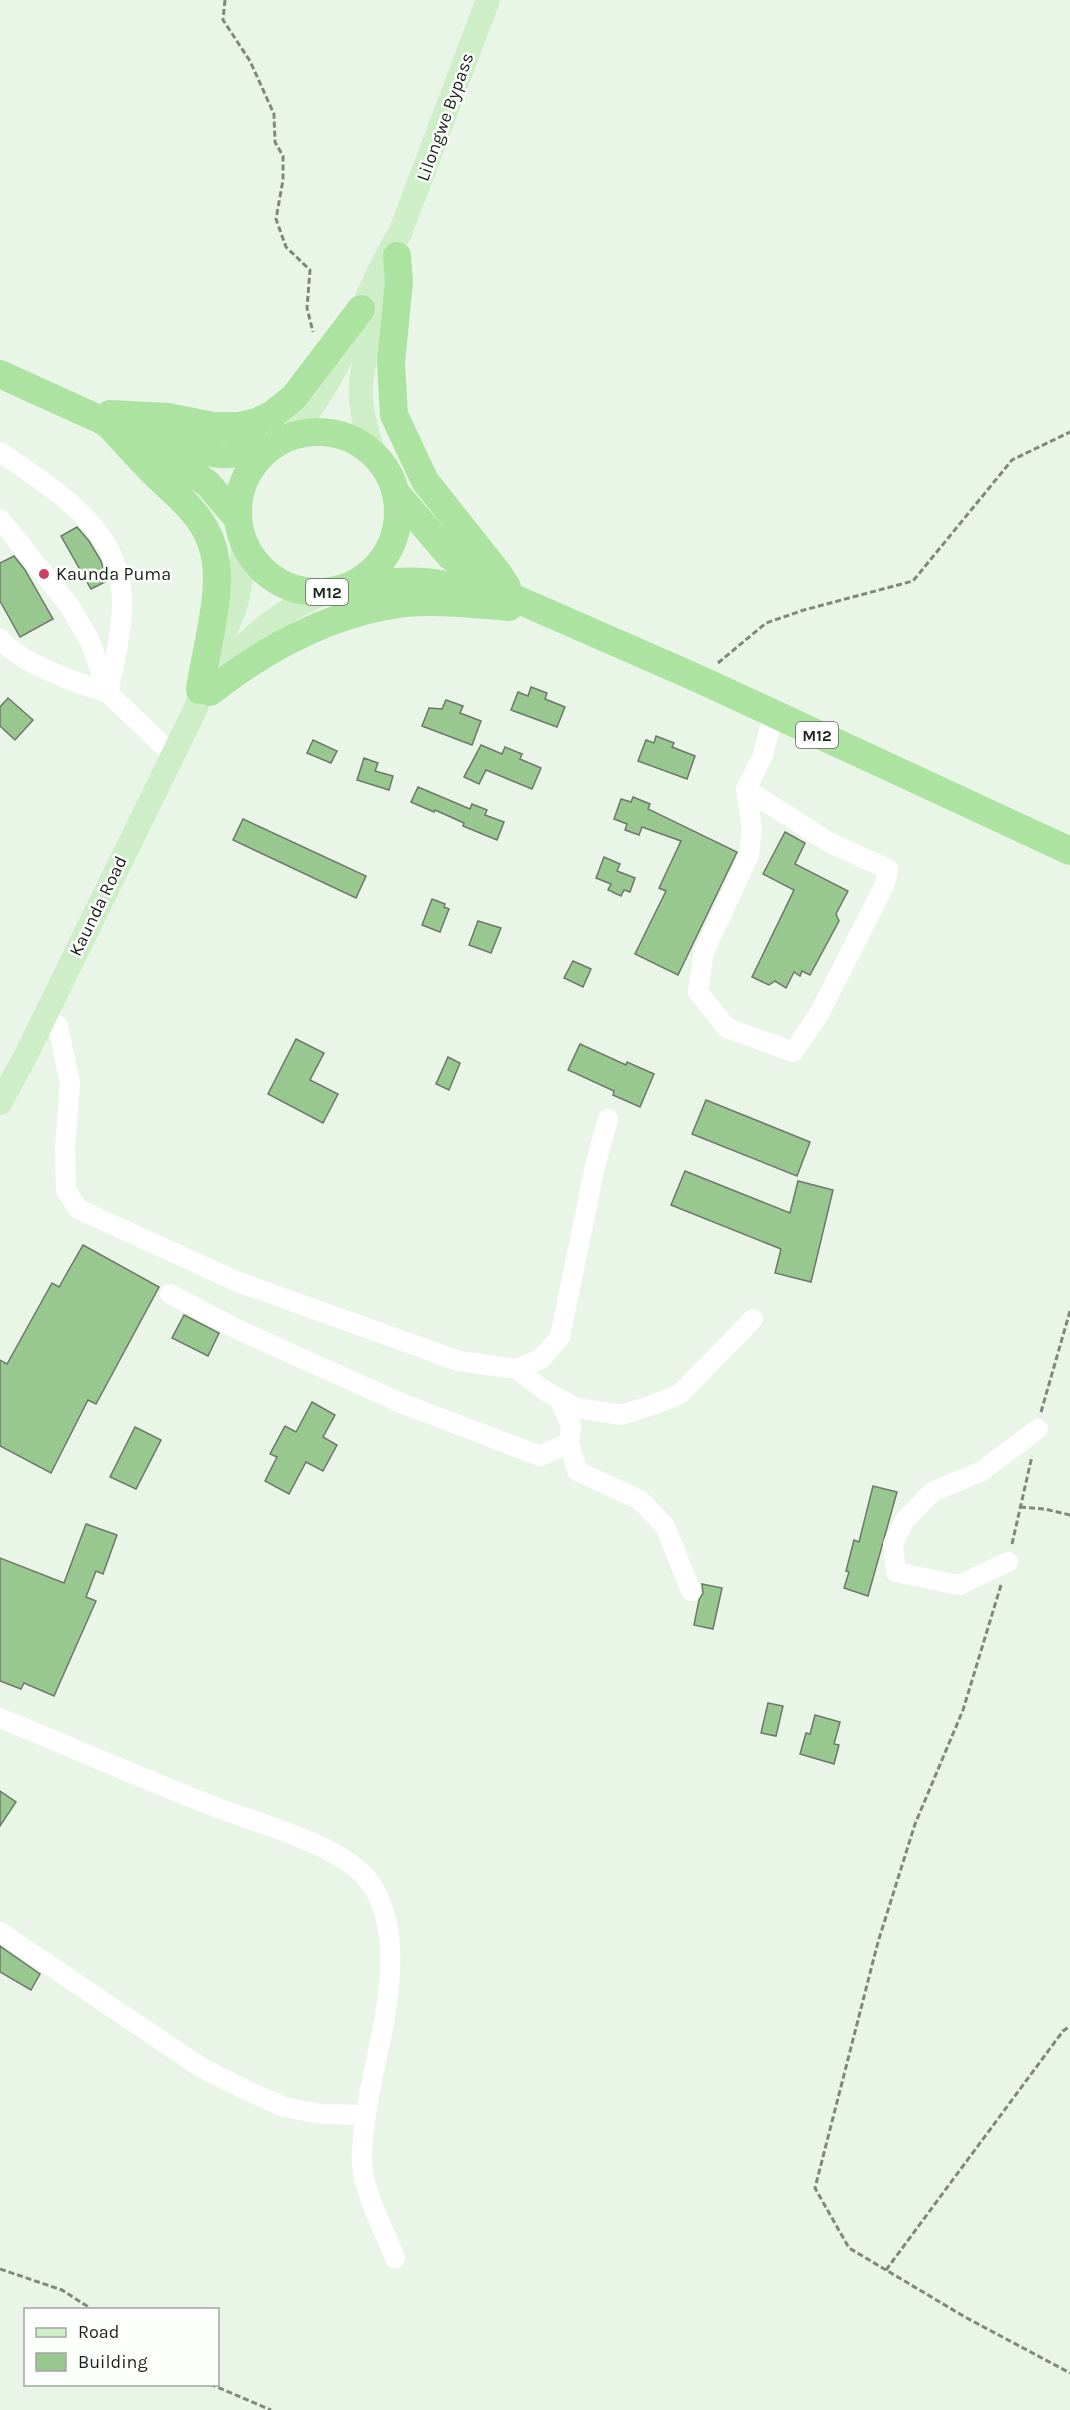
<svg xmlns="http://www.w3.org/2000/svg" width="1070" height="2410" font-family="Karla,sans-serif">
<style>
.building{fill:#99c790;stroke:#6d786b;stroke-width:1.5}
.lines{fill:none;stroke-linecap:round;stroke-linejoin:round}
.path{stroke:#80887e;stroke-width:3;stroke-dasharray:6 3;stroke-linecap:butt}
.minor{stroke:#fff;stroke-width:20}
.major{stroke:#cdeec7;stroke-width:24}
.highway{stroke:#ace3a1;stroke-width:28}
.poi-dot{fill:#cf3f61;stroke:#fcfffc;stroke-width:2}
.labels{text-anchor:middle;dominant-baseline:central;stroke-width:5;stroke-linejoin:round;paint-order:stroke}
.shield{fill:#fcfffc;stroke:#60645f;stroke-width:1.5}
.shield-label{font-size:16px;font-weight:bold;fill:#1d221c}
.street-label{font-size:18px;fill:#1d221c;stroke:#fcfffc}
.poi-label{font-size:18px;fill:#1d221c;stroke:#fcfffc;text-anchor:start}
</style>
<rect width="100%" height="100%" fill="#e9f5e6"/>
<!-- building -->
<g class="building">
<polygon points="77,527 89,541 101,561 107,581 91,589 61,536"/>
<polygon points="14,556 25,570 53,619 20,637 0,601 0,563"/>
<polygon points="531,687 547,693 545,699 565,707 557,727 511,710 518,692 528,696"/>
<polygon points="8,698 33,720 15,740 0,726 0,707"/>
<polygon points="446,700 463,706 460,713 481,721 472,745 422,726 429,708 442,709"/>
<polygon points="656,736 674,743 672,747 695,756 687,779 638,761 646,740 654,743"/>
<polygon points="313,740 337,751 331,763 307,753"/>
<polygon points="481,745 502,754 505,747 522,754 520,759 541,768 532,789 486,770 479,784 464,777"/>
<polygon points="364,758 378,763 375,771 393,776 389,790 357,780"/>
<polygon points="418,787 470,809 472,804 487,810 485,815 504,822 497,840 463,826 464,823 435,810 434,812 411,802"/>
<polygon points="633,797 650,804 648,809 737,852 678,975 635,954 666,891 659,888 681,841 642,827 639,835 625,830 627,824 614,819 621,799 631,802"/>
<polygon points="243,819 366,876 356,898 233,840"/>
<polygon points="785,832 805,843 795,864 848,891 836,914 839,921 810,975 802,971 800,976 794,972 786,988 775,981 769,985 752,977 794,890 763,874"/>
<polygon points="604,857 620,864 617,871 635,878 630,892 624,890 621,896 608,890 611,884 596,878"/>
<polygon points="432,899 445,904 444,907 449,909 440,932 422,925"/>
<polygon points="478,921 501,928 491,953 469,945"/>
<polygon points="573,961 591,969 583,987 564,978"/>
<polygon points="296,1039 324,1053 310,1080 338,1094 323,1123 268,1094"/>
<polygon points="580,1044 626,1065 627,1062 654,1074 640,1107 613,1095 614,1091 568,1070"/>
<polygon points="448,1057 460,1063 449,1090 436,1084"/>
<polygon points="706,1100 810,1142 797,1176 692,1134"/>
<polygon points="685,1171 790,1213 798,1181 833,1190 811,1282 775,1273 781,1249 671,1205"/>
<polygon points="83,1245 159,1287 96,1404 88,1400 51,1473 0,1446 0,1360 7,1364 52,1283 59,1287"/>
<polygon points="184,1315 219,1333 208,1356 172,1338"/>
<polygon points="312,1402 335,1415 323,1437 337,1445 323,1471 306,1462 289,1494 265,1481 277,1457 270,1454 285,1426 296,1432"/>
<polygon points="135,1427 161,1440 136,1489 110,1477"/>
<polygon points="873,1486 897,1492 868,1596 844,1588 849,1572 846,1571 854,1540 859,1542"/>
<polygon points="86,1524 117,1535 103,1574 96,1571 86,1597 96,1601 54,1696 24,1683 21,1689 0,1681 0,1558 64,1583"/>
<polygon points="702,1584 722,1588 713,1629 694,1625 699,1600 703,1593"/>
<polygon points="768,1703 783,1706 776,1736 761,1733"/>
<polygon points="815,1715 840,1722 834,1744 839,1745 834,1764 800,1754 806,1733 810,1734"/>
<polygon points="0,1791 16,1802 0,1826"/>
<polygon points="0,1946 40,1974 31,1990 0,1972"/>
</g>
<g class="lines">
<!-- path -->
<g class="path">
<polyline points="225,0 223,20 250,61 274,114 275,142 283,156 283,180 276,219 286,247 310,270 307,308 313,332"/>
<polyline points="718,663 766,623 804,610 913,581 1012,460 1070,432"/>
<polyline points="1041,1412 1070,1311"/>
<polyline points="1020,1507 1045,1509 1070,1515"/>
<polyline points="1012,1544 1032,1456"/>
<polyline points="1001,1585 963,1710 915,1824 878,1942 815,2188 849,2248 965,2317 1070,2373"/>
<polyline points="0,2269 62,2290 93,2310"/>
<polyline points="886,2270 1063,2031 1070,2026"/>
<polyline points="210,2384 271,2410"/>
</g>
<!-- minor -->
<g class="minor">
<path d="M0 452C55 490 125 530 122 607 121 636 114 664 108 693 77 683 21 664 0 639"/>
<polyline points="0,519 69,605 90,641 108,693 173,755"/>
<polyline points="746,789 830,843 888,869 885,884 819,1014 793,1052 727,1028 698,992 704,952 749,855 752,829 746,789 763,755 773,715"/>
<polyline points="45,1014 58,1026 70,1083 65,1147 66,1190 78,1209 238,1282 459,1361 517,1369 545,1391 577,1408 621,1415 650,1406 680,1394 753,1319"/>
<polyline points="170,1294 241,1331 401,1403 540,1456 569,1443"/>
<polyline points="517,1369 541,1359 560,1337 595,1166 608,1119"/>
<polyline points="559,1399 571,1426 569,1443 577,1471 640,1500 665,1526 691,1591"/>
<polyline points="1008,1562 959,1585 896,1572 893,1544 905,1520 932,1492 980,1472 1038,1429"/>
<path d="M0 1718C68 1746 137 1776 205 1803 250 1822 344 1843 371 1884 396 1922 392 1972 385 2016 378 2056 367 2096 363 2137 363 2145 361 2155 362 2164 365 2195 383 2228 395 2258"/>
<polyline points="0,1932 202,2068 248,2091 284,2107 321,2114 365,2115"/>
</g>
<!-- major -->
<g class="major">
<path d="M287 438C311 411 330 382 345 349 362 310 377 270 400 233L488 0"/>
<path d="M373 453C367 431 359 407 361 385 364 348 380 311 390 276"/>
<path d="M214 685C243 639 274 614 324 593"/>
<path d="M0 1103 25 1057 196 708C205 670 226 637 237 600 242 581 242 560 243 540"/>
</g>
<!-- highway -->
<g class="highway">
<polyline points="397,256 399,282 391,363 394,415 425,481 498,573 507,587"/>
<polyline points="0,374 99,419 194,474 208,484 238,519"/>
<polyline points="110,414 168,417 213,426 240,426 257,422 273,414 294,397 361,309"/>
<path d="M108 424C124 441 139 458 155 474 183 501 211 521 216 563 221 599 205 653 200 690"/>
<path d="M140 426C165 436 192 451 219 454 236 455 254 451 270 447"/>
<circle cx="318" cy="512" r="80"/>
<polyline points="397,494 450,556 514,598 699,679 1070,851"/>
<path d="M352 585C389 582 428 577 463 590"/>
<path d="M210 692C266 648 332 612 404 603 438 600 474 604 509 607"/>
</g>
</g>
<!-- markers -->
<circle class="poi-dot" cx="44" cy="574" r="6"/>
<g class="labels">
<!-- shield labels -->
<g class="shield">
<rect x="306" y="579" width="42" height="26" rx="4.5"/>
<rect x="796" y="722" width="42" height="26" rx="4.5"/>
</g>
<g class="shield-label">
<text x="327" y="592">M12</text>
<text x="817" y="735">M12</text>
</g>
<!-- street labels -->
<g class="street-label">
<text transform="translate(445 117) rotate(-70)">Lilongwe Bypass</text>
<text transform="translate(98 906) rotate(-64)">Kaunda Road</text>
</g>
<!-- poi labels -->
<g class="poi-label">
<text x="56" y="574">Kaunda Puma</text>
</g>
</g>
<!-- legend -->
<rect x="24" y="2308" width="195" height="78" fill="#fcfffc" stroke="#a3a7a2" stroke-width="1.5"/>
<rect x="36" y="2328" width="30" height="9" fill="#cdeec7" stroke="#a3a7a2" stroke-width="1.5"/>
<text x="78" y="2338" font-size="18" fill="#1d221c">Road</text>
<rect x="36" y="2353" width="30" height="18" fill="#99c790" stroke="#a3a7a2" stroke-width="1.5"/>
<text x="78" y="2368" font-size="18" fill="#1d221c">Building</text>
</svg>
